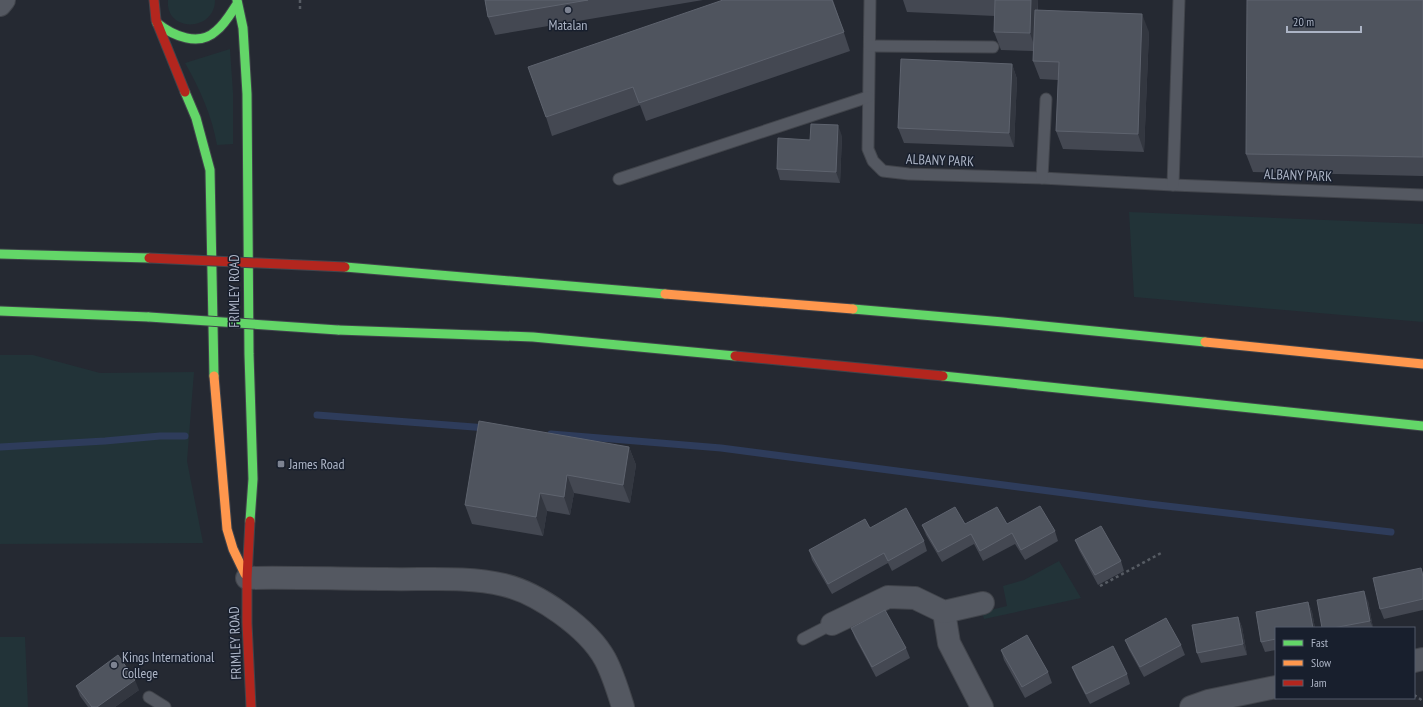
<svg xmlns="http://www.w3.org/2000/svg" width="1423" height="707" font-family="'PT Sans Narrow',sans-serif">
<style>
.green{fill:#223338}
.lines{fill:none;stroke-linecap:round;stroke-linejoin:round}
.stream{stroke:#2e3c5b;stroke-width:7}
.lane-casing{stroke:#41444b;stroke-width:13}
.street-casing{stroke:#41444b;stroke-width:24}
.fast-casing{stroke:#41444b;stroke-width:11}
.slow-casing{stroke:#41444b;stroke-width:11}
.jam-casing{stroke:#41444b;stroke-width:11}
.path{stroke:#575c64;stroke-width:2.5;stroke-dasharray:3 3;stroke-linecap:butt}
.lane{stroke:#545861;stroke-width:11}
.street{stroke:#545861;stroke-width:22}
.fast{stroke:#63d668;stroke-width:9}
.slow{stroke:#ff974d;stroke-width:9}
.jam{stroke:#b3261e;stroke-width:9}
.fast-bridge-casing{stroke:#41454e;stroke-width:11;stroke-linecap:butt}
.jam-bridge-casing{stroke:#41454e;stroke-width:11;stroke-linecap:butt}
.fast-bridge{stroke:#63d668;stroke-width:9}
.jam-bridge{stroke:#b3261e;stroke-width:9}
.wall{fill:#444852}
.shaded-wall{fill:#333740}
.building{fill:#4f545e;stroke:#5e636e}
.poi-dot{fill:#7d8392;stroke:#181f2d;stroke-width:1.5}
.labels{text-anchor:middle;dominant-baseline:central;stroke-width:3;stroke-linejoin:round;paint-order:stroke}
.poi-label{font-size:14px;fill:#acb4c5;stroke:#181f2d;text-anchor:start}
.street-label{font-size:14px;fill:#acb4c5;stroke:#181f2d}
</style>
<rect width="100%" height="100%" fill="#252932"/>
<!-- green -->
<g class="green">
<path d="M168 0H215C215 32 165 33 168 0Z"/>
<path d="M230 49 233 93V144L217 145C212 116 200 89 185 63Z"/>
<polygon points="1129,212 1423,224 1423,322 1134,297"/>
<polygon points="0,355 33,355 100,373 194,372 187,461 203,543 0,544"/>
<polygon points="1059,561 1081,598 984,619 982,612 1007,606 1003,586 1024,580"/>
<polygon points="0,637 25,637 28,707 0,707"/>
</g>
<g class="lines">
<!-- stream -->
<g class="stream">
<polyline points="317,415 487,428"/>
<polyline points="551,434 721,448 1149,504 1391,532"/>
<polyline points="0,447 105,441 160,436 185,436"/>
</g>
<defs>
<g id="lane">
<polyline points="870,0 868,149 873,161 883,171 909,174 1042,178 1173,185 1423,195"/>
<polyline points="870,46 993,47"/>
<polyline points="1042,178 1046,99"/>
<polyline points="619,179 868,97"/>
<polyline points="1173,185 1179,0"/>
<polyline points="803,639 832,624"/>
<polyline points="149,697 165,707"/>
</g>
<g id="street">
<polyline points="0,5 4,0"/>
<path d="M247 578C293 577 340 579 386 579 425 580 466 576 504 585 538 593 588 628 605 659 613 674 618 691 623 707"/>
<polyline points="944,612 949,643 982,707"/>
<polyline points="832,624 888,597 915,598 944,612 983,603"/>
<polyline points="1414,661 1423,659"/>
<polyline points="1191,707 1208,701 1276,687"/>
</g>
<g id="fast">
<polyline points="237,0 243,28 247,94 249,354 253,479 250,521"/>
<path d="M157 23C173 36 199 47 216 31 225 24 231 13 237 4"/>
<polyline points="185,92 196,118 210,170 214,376"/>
<polyline points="0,254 149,258"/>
<polyline points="345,267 665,294"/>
<polyline points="853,309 1003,322 1205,342"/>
<polyline points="0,311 149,317"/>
<polyline points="338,330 533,337 735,356"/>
<polyline points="943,376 1423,426"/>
</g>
<g id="slow">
<polyline points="665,294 853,309"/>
<polyline points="1205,342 1423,364"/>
<polyline points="214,376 227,529 233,549 245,574"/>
</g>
<g id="jam">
<polyline points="154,0 156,20 185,92"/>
<polyline points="735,356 943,376"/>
<polyline points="250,521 247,578 247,623 251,707"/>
</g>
</defs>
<!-- lane casing -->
<use href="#lane" class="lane-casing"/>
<!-- street casing -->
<use href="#street" class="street-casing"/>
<!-- fast casing -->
<use href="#fast" class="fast-casing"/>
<!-- slow casing -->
<use href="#slow" class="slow-casing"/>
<!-- jam casing -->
<use href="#jam" class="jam-casing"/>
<!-- path -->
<g class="path">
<polyline points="300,0 300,11"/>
<polyline points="1100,586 1163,552"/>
<polyline points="1414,695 1423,701"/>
</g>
<!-- lane -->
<use href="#lane" class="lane"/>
<!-- street -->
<use href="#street" class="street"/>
<!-- fast -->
<use href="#fast" class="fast"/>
<!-- slow -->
<use href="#slow" class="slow"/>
<!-- jam -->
<use href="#jam" class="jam"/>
<defs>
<polyline id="fast-bridge" points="149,317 338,330"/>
<polyline id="jam-bridge" points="149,258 345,267"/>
</defs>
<!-- fast-bridge casing -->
<use href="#fast-bridge" class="fast-bridge-casing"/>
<!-- jam-bridge casing -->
<use href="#jam-bridge" class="jam-bridge-casing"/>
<!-- fast-bridge -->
<use href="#fast-bridge" class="fast-bridge"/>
<!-- jam-bridge -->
<use href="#jam-bridge" class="jam-bridge"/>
</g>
<!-- wall -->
<g class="wall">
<polygon points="485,0 703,0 495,35 488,17"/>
<polygon points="833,0 850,51 646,121 640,105 552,136 546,117"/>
<polygon points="903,0 1038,0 1038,10 1149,32 1144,152 1063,149 1056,131 1058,80 1040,79 1033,61 1033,51 1001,50 994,32 995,16 907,12"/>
<polygon points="1423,0 1423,176 1253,172 1246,154"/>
<polygon points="1012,64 1017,79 1014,147 904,143 898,128"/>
<polygon points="842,136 840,183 780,180 777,169 810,140"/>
<polygon points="629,447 636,465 630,503 574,493 570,515 547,511 543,536 472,524 465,505"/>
<polygon points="965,524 1055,531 1058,541 1025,560 1015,544 983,561 974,544 942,562 926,535 922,525"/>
<polygon points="870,528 924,541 927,551 892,571 888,563 832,594 812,560 809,550"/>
<polygon points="1075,540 1121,561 1124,571 1098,585 1079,550"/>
<polygon points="1421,568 1423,573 1423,610 1384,619 1380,609"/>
<polygon points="1368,601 1373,628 1322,628"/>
<polygon points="1308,602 1312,612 1315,628 1276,628 1276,650 1265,652 1261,642 1256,612"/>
<polygon points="1238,617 1242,627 1247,655 1201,663 1197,653"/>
<polygon points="851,628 906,648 910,658 876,677 855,638"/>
<polygon points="1125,640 1181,645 1185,655 1144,677 1129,650"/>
<polygon points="1001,650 1048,672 1052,683 1025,698 1004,660"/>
<polygon points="1072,667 1127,674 1130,684 1090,704 1076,677"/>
<polygon points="76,686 139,690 115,707 88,707 80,696"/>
</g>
<!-- shaded-wall -->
<g class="shaded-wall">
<polygon points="1031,0 1038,0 1036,51 1030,33"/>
<polygon points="1142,14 1149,32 1144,152 1138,134"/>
<polygon points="1012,64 1017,79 1014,147 1009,133"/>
<polygon points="838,125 842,136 840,183 836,172"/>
<polygon points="629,447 636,465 630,503 623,485"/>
<polygon points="567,475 574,493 570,515 564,497"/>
<polygon points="540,493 547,511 543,536 536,517"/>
<polygon points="1364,591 1368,601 1373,628 1370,621"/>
<polygon points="1308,602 1312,612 1315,628 1313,628"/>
<polygon points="1238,617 1242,627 1247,655 1243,644"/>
<polygon points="135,680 139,690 115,707 97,707"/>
</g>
<!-- building -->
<g class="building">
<polygon points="485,0 588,0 488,17"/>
<polygon points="723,0 832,0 844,32 639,103 633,87 546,117 528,67"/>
<polygon points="995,0 1031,0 1030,33 994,32"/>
<polygon points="1247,0 1423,0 1423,157 1246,154"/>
<polygon points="1035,10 1142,14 1138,134 1056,131 1059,62 1033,61"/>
<polygon points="901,59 1012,64 1009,133 898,128"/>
<polygon points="811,124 838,125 836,172 777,169 778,138 810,140"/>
<polygon points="479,421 629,447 623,485 567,475 564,497 540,493 536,517 465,505"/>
<polygon points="1040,506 1055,531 1021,550 1012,533 980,551 971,534 938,552 922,525 955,507 965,524 997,507 1007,524"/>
<polygon points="906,508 924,541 888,561 884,553 828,584 809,550 865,519 870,528"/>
<polygon points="1101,526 1121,561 1095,575 1075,540"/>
<polygon points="1421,568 1423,577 1423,599 1380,609 1373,578"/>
<polygon points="1364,591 1370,621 1333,628 1322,628 1317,600"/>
<polygon points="1308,602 1313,628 1276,628 1276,639 1261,642 1256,612"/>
<polygon points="885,610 906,648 872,667 851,628"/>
<polygon points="1238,617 1243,644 1197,653 1192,625"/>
<polygon points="1166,618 1181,645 1140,667 1125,640"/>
<polygon points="1027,635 1048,672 1022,687 1001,650"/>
<polygon points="1113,646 1127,674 1086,694 1072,667"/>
<polygon points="118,655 135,680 97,707 92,707 76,686"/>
</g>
<!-- markers -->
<g class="poi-dot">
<circle cx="568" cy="10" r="4"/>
<rect x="277" y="460" width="8" height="8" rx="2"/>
<circle cx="114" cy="665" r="4"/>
</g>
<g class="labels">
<!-- poi labels -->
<g class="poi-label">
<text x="568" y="25" text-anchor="middle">Matalan</text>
<text x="289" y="464">James Road</text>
<text x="122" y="657">Kings International<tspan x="122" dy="16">College</tspan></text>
</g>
<!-- street labels -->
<g class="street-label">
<text transform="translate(940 160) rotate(2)">ALBANY PARK</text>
<text transform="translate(1298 175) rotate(2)">ALBANY PARK</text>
<text transform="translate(234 291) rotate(-90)">FRIMLEY ROAD</text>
<text transform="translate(235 643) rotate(-92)">FRIMLEY ROAD</text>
</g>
</g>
<!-- legend -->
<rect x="1275" y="627" width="140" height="72" fill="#181f2d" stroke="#535b6a"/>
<rect x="1283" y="640" width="20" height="6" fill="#63d668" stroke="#535b6a"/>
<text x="1311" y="647" font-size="12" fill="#acb4c5">Fast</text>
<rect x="1283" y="660" width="20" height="6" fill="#ff974d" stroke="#535b6a"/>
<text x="1311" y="667" font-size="12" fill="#acb4c5">Slow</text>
<rect x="1283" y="680" width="20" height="6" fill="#b3261e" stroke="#535b6a"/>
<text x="1311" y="687" font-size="12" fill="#acb4c5">Jam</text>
<!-- scale -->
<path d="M1287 26v6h74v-6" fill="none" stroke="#acb4c5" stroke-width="2"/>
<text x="1293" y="26" font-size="12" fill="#acb4c5" stroke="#181f2d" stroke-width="3" paint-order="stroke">20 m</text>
</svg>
